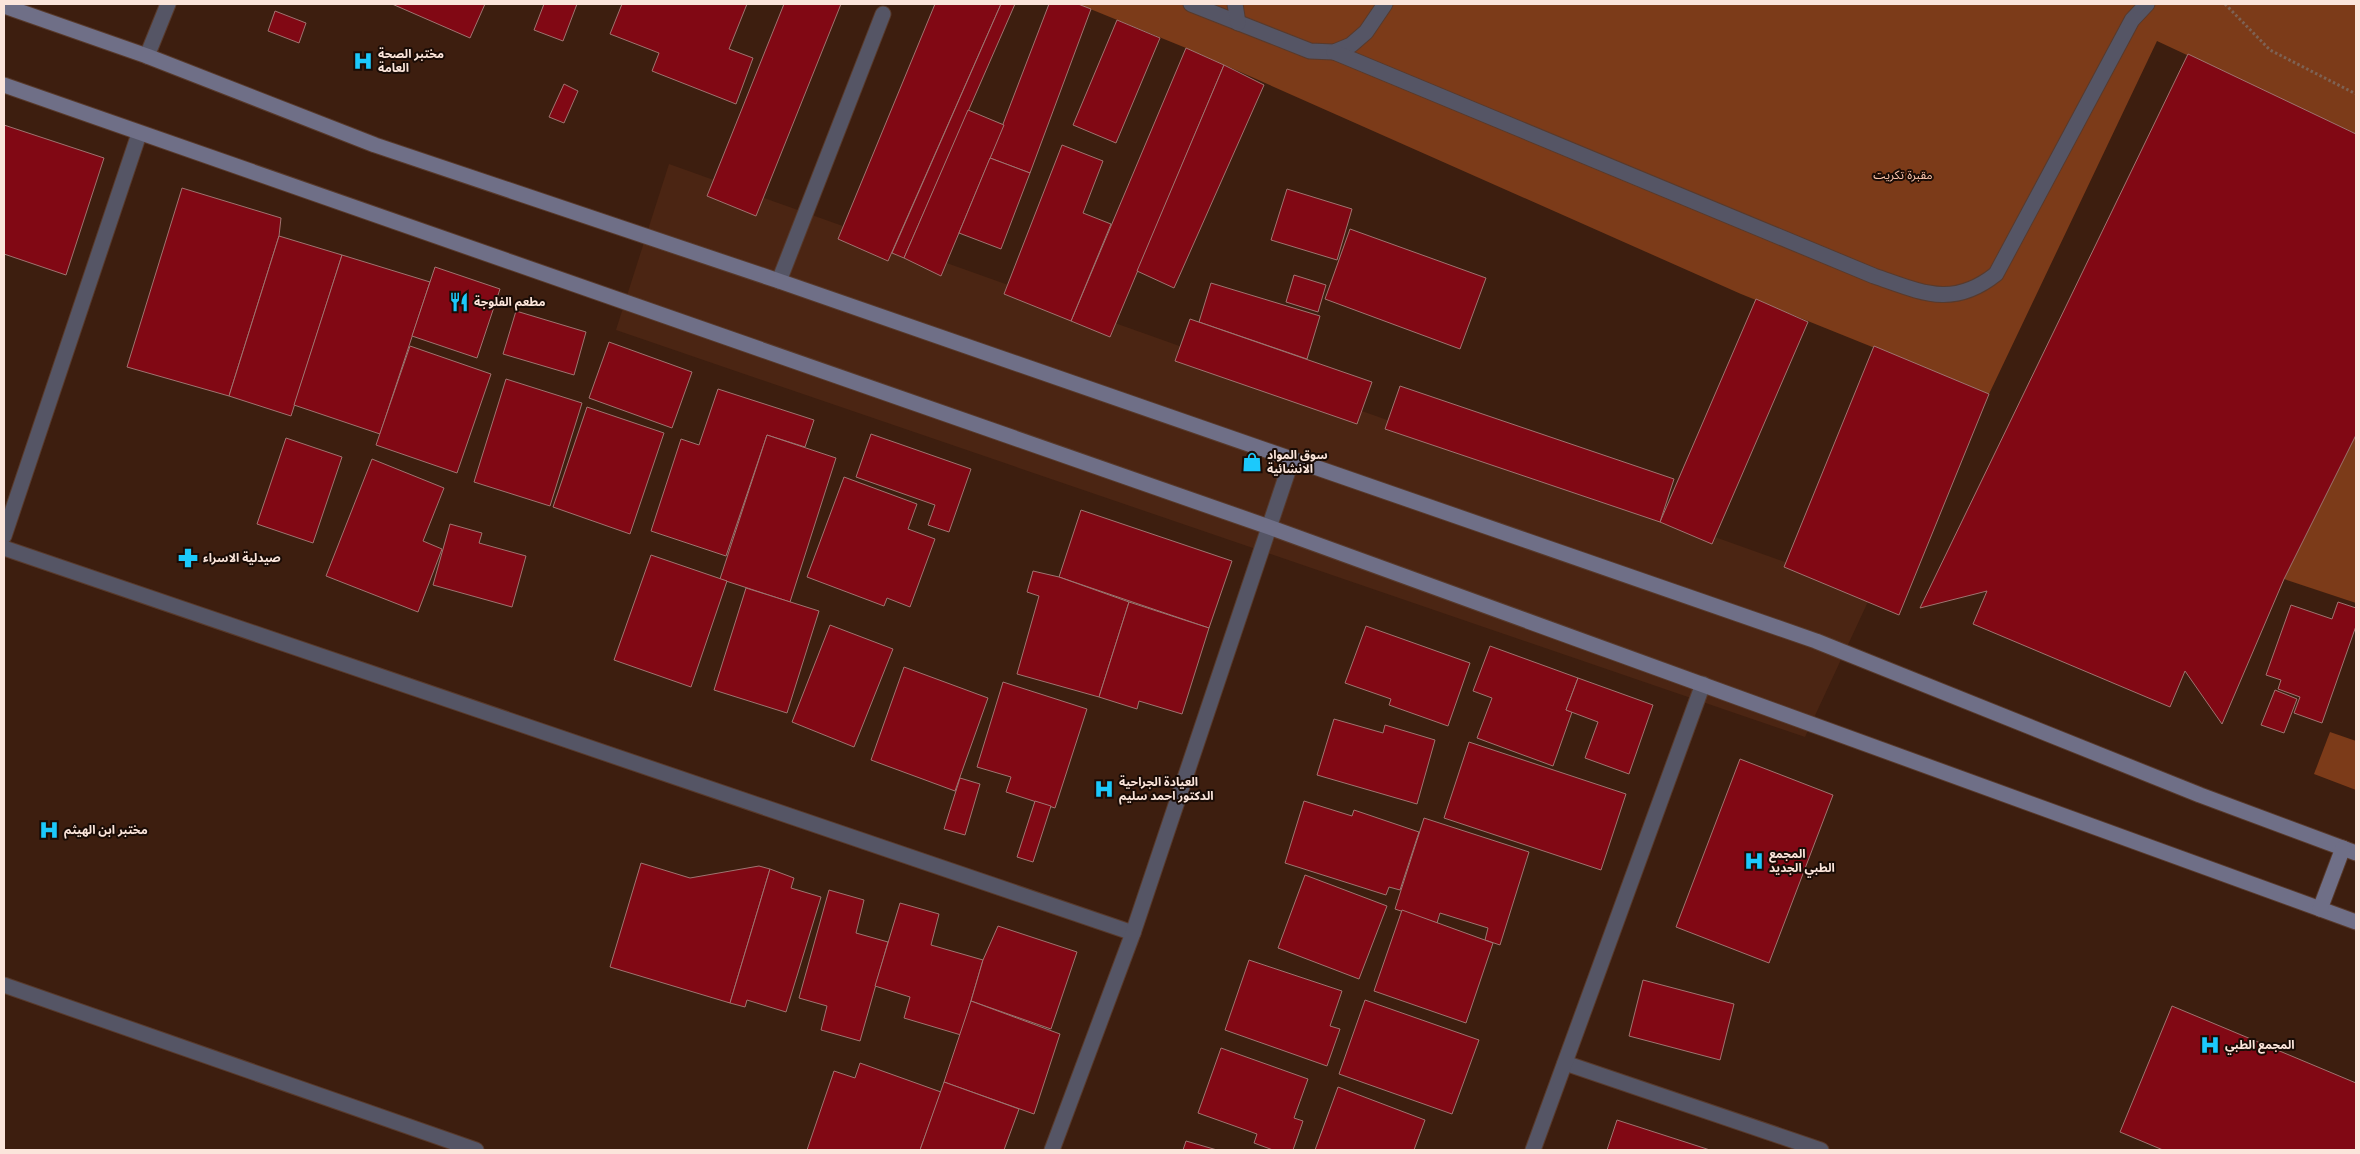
<svg xmlns="http://www.w3.org/2000/svg" width="2360" height="1154" font-family="Raleway,'Noto Sans Arabic',sans-serif">
<style>
.built{fill:#4b2513}
.green{fill:#7c3b19}
.building{fill:#810814;stroke:#9f7470}
.lines{fill:none;stroke-linecap:round;stroke-linejoin:round}
.lane-casing{stroke:#583a2c;stroke-width:17}
.street-casing{stroke:#583a2c;stroke-width:17}
.secondary-casing{stroke:#583a2c;stroke-width:17}
.path{stroke:#7e6254;stroke-width:3;stroke-dasharray:2.5 2.5;stroke-linecap:butt}
.lane{stroke:#555565;stroke-width:15}
.street{stroke:#555565;stroke-width:15}
.secondary{stroke:#6f6f87;stroke-width:15}
.labels{text-anchor:middle;dominant-baseline:central;stroke-width:4;stroke-linejoin:round;paint-order:stroke}
.poi-label{font-size:12px;font-weight:bold;fill:#fbe5db;stroke:#1a0c06;text-anchor:start}
.park-label{font-size:12px;fill:#fec7ae;stroke:#1a0c06}
</style>
<rect width="100%" height="100%" fill="#3d1e0f"/>
<!-- built -->
<polygon class="built" points="669,164 1872,593 1805,737 616,330"/>
<!-- green -->
<g class="green">
<polygon points="1078,4 2356,4 2356,134 2157,41 1989,394 1741,294 1186,48"/>
<polygon points="2356,435 2356,603 2284,579"/>
<polygon points="2330,732 2356,741 2356,790 2314,774"/>
</g>
<!-- building -->
<g class="building">
<polygon points="392,4 485,4 470,38"/>
<polygon points="544,4 577,4 563,41 534,30"/>
<polygon points="622,4 747,4 729,49 753,58 736,104 652,71 659,53 610,34"/>
<polygon points="784,4 841,4 756,216 707,196"/>
<polygon points="935,4 1001,4 888,261 838,239"/>
<polygon points="1001,4 1015,4 904,258 892,253"/>
<polygon points="1049,4 1078,4 1091,9 1030,173 990,158"/>
<polygon points="275,11 306,23 299,43 268,31"/>
<polygon points="1117,20 1160,38 1116,143 1073,125"/>
<polygon points="1186,48 1224,65 1110,337 1071,321"/>
<polygon points="2188,54 2356,134 2356,435 2284,579 2222,724 2185,671 2170,707 1973,624 1987,591 1920,608"/>
<polygon points="1224,65 1264,85 1174,288 1137,271"/>
<polygon points="564,84 578,91 564,123 549,117"/>
<polygon points="968,110 1004,125 941,276 904,258"/>
<polygon points="4,125 104,158 66,275 4,254"/>
<polygon points="1062,145 1103,161 1083,213 1111,224 1071,321 1004,294"/>
<polygon points="990,158 1030,173 1001,249 959,233"/>
<polygon points="182,188 281,218 279,236 229,396 127,367"/>
<polygon points="1287,189 1352,209 1337,260 1271,240"/>
<polygon points="1350,229 1486,278 1460,349 1325,299"/>
<polygon points="279,236 342,255 291,416 229,396"/>
<polygon points="342,255 430,282 380,434 294,405"/>
<polygon points="435,267 500,289 477,358 412,336"/>
<polygon points="1294,275 1326,285 1318,312 1286,302"/>
<polygon points="1211,283 1320,316 1307,359 1199,322"/>
<polygon points="1756,299 1808,322 1712,544 1660,522"/>
<polygon points="516,311 586,332 574,375 503,354"/>
<polygon points="1190,319 1372,382 1357,424 1175,361"/>
<polygon points="609,342 692,372 672,428 589,398"/>
<polygon points="410,346 491,374 457,473 376,445"/>
<polygon points="1874,346 1989,394 1899,615 1784,567"/>
<polygon points="506,379 582,403 550,506 474,482"/>
<polygon points="1400,386 1674,479 1660,522 1385,429"/>
<polygon points="718,389 814,420 805,447 767,435 726,556 651,531 681,439 699,445"/>
<polygon points="587,407 664,433 630,534 553,507"/>
<polygon points="871,434 971,469 949,532 928,525 935,505 856,477"/>
<polygon points="767,435 836,458 790,602 720,579"/>
<polygon points="286,438 342,457 313,543 257,524"/>
<polygon points="372,459 444,488 423,541 442,549 418,612 326,576"/>
<polygon points="844,477 917,504 908,529 935,539 910,607 887,598 884,606 807,577"/>
<polygon points="1081,510 1232,561 1209,628 1059,577"/>
<polygon points="450,524 482,533 479,543 526,556 512,607 433,585"/>
<polygon points="651,555 727,581 691,687 614,660"/>
<polygon points="1033,571 1059,577 1129,602 1099,697 1017,674 1039,596 1027,592"/>
<polygon points="746,588 819,611 787,713 714,690"/>
<polygon points="1129,602 1209,628 1182,714 1139,701 1137,709 1099,697"/>
<polygon points="2338,602 2356,608 2356,626 2322,723 2294,713 2300,697 2278,689 2281,680 2266,675 2291,605 2332,619"/>
<polygon points="830,625 893,649 854,747 792,722"/>
<polygon points="1366,626 1470,663 1448,726 1389,705 1391,699 1345,683"/>
<polygon points="1490,646 1578,678 1566,710 1572,712 1553,766 1477,738 1492,698 1473,691"/>
<polygon points="904,667 988,698 955,791 871,760"/>
<polygon points="1578,678 1653,705 1629,774 1585,758 1598,722 1566,710"/>
<polygon points="1003,682 1087,709 1055,808 1006,792 1011,777 977,767"/>
<polygon points="2275,690 2297,699 2284,733 2261,725"/>
<polygon points="1334,719 1383,733 1385,725 1435,740 1417,804 1317,775"/>
<polygon points="1469,742 1626,794 1601,870 1444,818"/>
<polygon points="1740,759 1833,795 1769,963 1676,927"/>
<polygon points="960,778 980,784 965,835 944,829"/>
<polygon points="1035,801 1051,806 1033,862 1017,857"/>
<polygon points="1304,801 1352,816 1354,810 1419,832 1400,890 1389,887 1386,895 1285,863"/>
<polygon points="1424,818 1529,852 1500,945 1485,940 1488,928 1440,913 1437,923 1395,909"/>
<polygon points="641,863 690,878 759,866 770,869 730,1003 610,967"/>
<polygon points="770,869 794,878 791,888 821,897 786,1012 747,1000 745,1007 730,1003"/>
<polygon points="1305,875 1387,906 1359,979 1278,948"/>
<polygon points="829,890 864,900 856,933 888,942 860,1041 821,1030 827,1006 799,998"/>
<polygon points="900,903 939,914 931,945 983,960 961,1035 904,1018 910,997 875,986"/>
<polygon points="1402,910 1493,943 1466,1023 1374,991"/>
<polygon points="998,926 1077,952 1051,1029 971,1001 983,960"/>
<polygon points="1249,960 1342,991 1330,1026 1340,1029 1327,1066 1225,1030"/>
<polygon points="1643,980 1734,1004 1720,1060 1629,1036"/>
<polygon points="1365,1000 1479,1040 1452,1114 1339,1074"/>
<polygon points="971,1001 1060,1034 1034,1114 944,1082"/>
<polygon points="2172,1006 2356,1083 2356,1150 2163,1150 2120,1132"/>
<polygon points="1221,1048 1308,1079 1294,1118 1303,1121 1293,1150 1273,1150 1254,1143 1257,1134 1198,1113"/>
<polygon points="860,1063 941,1092 920,1150 807,1150 834,1071 855,1078"/>
<polygon points="944,1082 1019,1109 1004,1150 920,1150"/>
<polygon points="1338,1087 1425,1120 1414,1150 1315,1150"/>
<polygon points="1617,1120 1710,1150 1607,1150"/>
<polygon points="1186,1141 1217,1150 1183,1150"/>
</g>
<g class="lines">
<defs>
<g id="lane">
<polyline points="1191,4 1310,51 1334,52 1351,45 1366,32 1385,4"/>
<polyline points="1235,4 1238,23"/>
<path d="M1334 52 1874 276C1921 292 1952 309 1996 274L2132 20 2147 4"/>
<polyline points="147,56 168,4"/>
<polyline points="779,281 883,14"/>
</g>
<g id="street">
<polyline points="4,536 139,134"/>
<polyline points="4,548 1133,933"/>
<polyline points="4,985 476,1150"/>
<polyline points="1565,1063 1821,1150"/>
<polyline points="1052,1150 1133,933 1292,459"/>
<polyline points="1533,1150 1703,684"/>
</g>
<g id="secondary">
<polyline points="4,6 147,56 375,145 779,281 1816,641 2200,795 2356,853"/>
<polyline points="4,85 1269,527 2356,922"/>
<polyline points="2320,909 2343,848"/>
</g>
</defs>
<!-- lane casing -->
<use href="#lane" class="lane-casing"/>
<!-- street casing -->
<use href="#street" class="street-casing"/>
<!-- secondary casing -->
<use href="#secondary" class="secondary-casing"/>
<!-- path -->
<polyline class="path" points="2225,4 2270,50 2356,94"/>
<!-- lane -->
<use href="#lane" class="lane"/>
<!-- street -->
<use href="#street" class="street"/>
<!-- secondary -->
<use href="#secondary" class="secondary"/>
</g>
<!-- icons -->
<defs>
<symbol id="hospital-bare" viewBox="-9 -9 18 18"><path d="M-5-5h3v3.5h4V-5h3V5h-3V1.5h-4V5h-3Z" fill="#1cc9fc" stroke="#1a0c06" stroke-width="2.5" paint-order="stroke"/></symbol>
<symbol id="restaurant-bare" viewBox="-9 -9 18 18"><path d="M-5-6h1v4h1v-4h1v4h1v-4h1v5L-1.5 .5V6h-2V.5L-5-1ZM5-6V6H3V1.5H1.5Q1.5-4 5-6Z" fill="#1cc9fc" stroke="#1a0c06" stroke-width="2.5" paint-order="stroke"/></symbol>
<symbol id="shop-bare" viewBox="-9 -9 18 18"><path d="M-5-2.5h2.3a2.7 3.5 0 0 1 5.4 0H5L5.5 6h-11ZM-1.5-2.5h3a1.5 2.3 0 0 0-3 0Z" fill="#1cc9fc" stroke="#1a0c06" stroke-width="2.5" paint-order="stroke"/></symbol>
<symbol id="pharmacy-bare" viewBox="-9 -9 18 18"><path d="M-2-6h4v4h4v4h-4v4h-4v-4h-4v-4h4Z" fill="#1cc9fc" stroke="#1a0c06" stroke-width="2.5" paint-order="stroke"/></symbol>
</defs>
<g fill-rule="evenodd">
<use href="#hospital-bare" x="349" y="47" width="28" height="28"/>
<use href="#restaurant-bare" x="445" y="288" width="28" height="28"/>
<use href="#shop-bare" x="1238" y="448" width="28" height="28"/>
<use href="#pharmacy-bare" x="174" y="544" width="28" height="28"/>
<use href="#hospital-bare" x="1090" y="775" width="28" height="28"/>
<use href="#hospital-bare" x="35" y="816" width="28" height="28"/>
<use href="#hospital-bare" x="1740" y="847" width="28" height="28"/>
<use href="#hospital-bare" x="2196" y="1031" width="28" height="28"/>
</g>
<g class="labels">
<!-- poi labels -->
<g class="poi-label">
<text x="378" y="54">مختبر الصحة<tspan x="378" dy="14">العامة</tspan></text>
<text x="474" y="302">مطعم الفلوجة</text>
<text x="1267" y="455">سوق المواد<tspan x="1267" dy="14">الانشائية</tspan></text>
<text x="203" y="558">صيدلية الاسراء</text>
<text x="1119" y="782">العيادة الجراحية<tspan x="1119" dy="14">الدكتور احمد سليم</tspan></text>
<text x="64" y="830">مختبر ابن الهيثم</text>
<text x="1769" y="854">المجمع<tspan x="1769" dy="14">الطبي الجديد</tspan></text>
<text x="2225" y="1045">المجمع الطبي</text>
</g>
<!-- park labels -->
<g class="park-label">
<text x="1903" y="175">مقبرة تكريت</text>
</g>
</g>
<!-- border -->
<rect width="2360" height="1154" fill="none" stroke="#fbe5db" stroke-width="10"/>
</svg>
